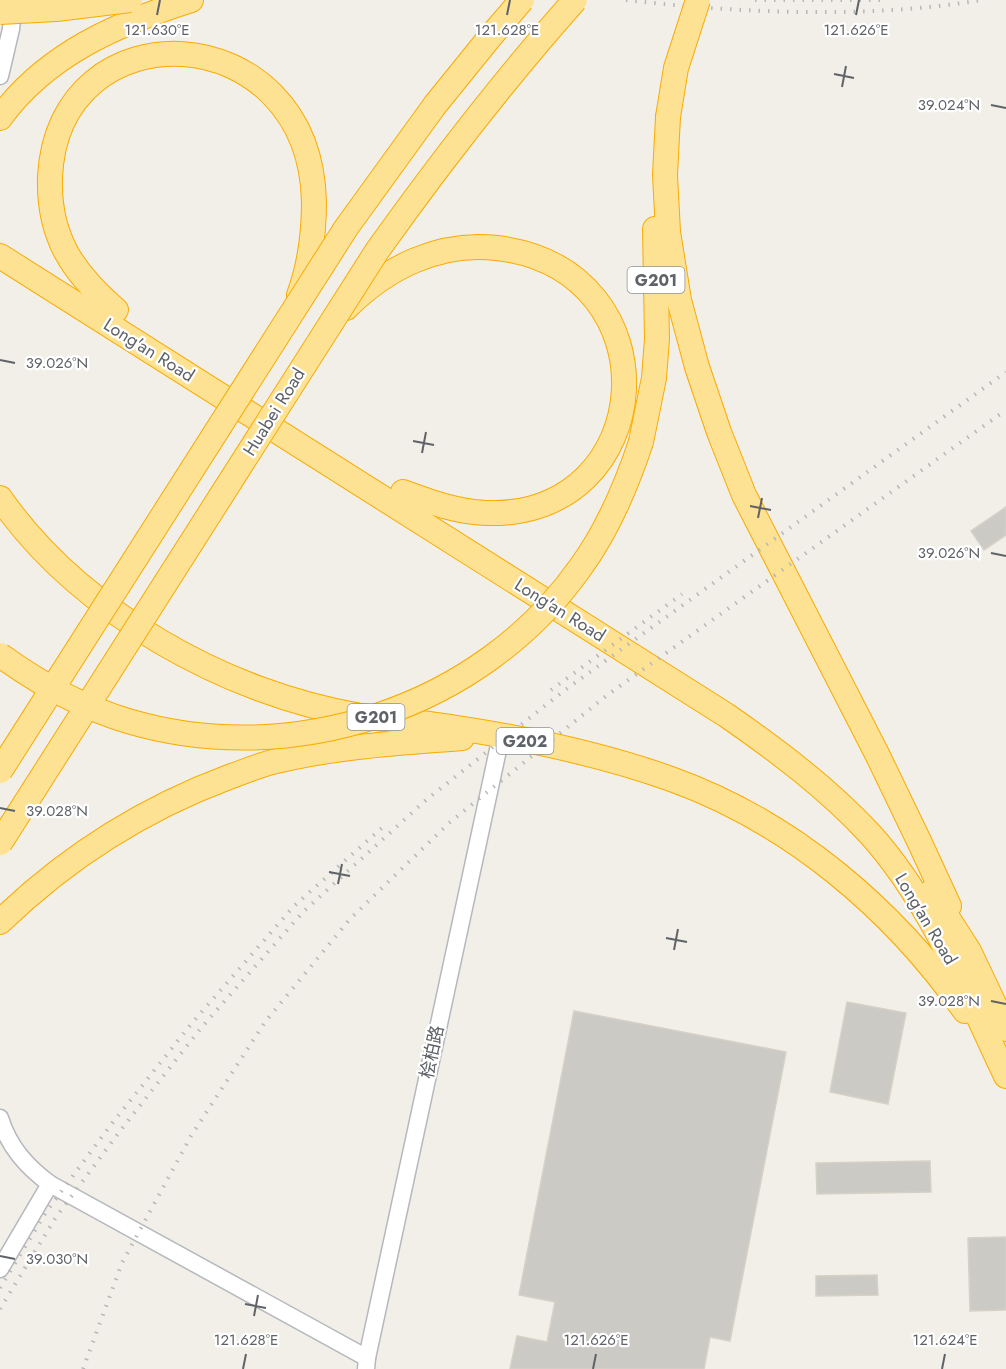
<svg xmlns="http://www.w3.org/2000/svg" width="1006" height="1369" font-family="Jost,'Noto Sans SC',sans-serif">
<style>
.building{fill:#cccac5;stroke:#d6d1c6;stroke-width:1.5}
.lines{fill:none;stroke-linecap:round;stroke-linejoin:round}
.minor-casing{stroke:#b5b8bc;stroke-width:19}
.highway-casing{stroke:#f9ab00;stroke-width:26}
.minor{stroke:#fff;stroke-width:16}
.highway{stroke:#fde293;stroke-width:24}
.rail{stroke:#b6b7b8;stroke-width:4;stroke-dasharray:1.5 8;stroke-linecap:butt}
.highway-bridge-casing{stroke:#f9ab00;stroke-width:26;stroke-linecap:butt}
.highway-bridge{stroke:#fde293;stroke-width:24}
.ticks{fill:none;stroke:#5f6368;stroke-width:2}
.labels{text-anchor:middle;dominant-baseline:central;stroke-width:4.5;stroke-linejoin:round;paint-order:stroke}
.shield{fill:#fff;stroke:#8f9295;stroke-width:1.5}
.shield-label{font-size:16px;font-weight:bold;fill:#5f6368}
.street-label{font-size:18px;fill:#5f6368;stroke:#fff}
.ticks-label{font-size:15px;text-anchor:middle;fill:#5f6368;stroke:#fff;stroke-width:4.5;stroke-linejoin:round;paint-order:stroke}
</style>
<rect width="100%" height="100%" fill="#f1efe8"/>
<!-- building -->
<g class="building">
<polygon points="1006,507 1006,535 984,550 971,531"/>
<polygon points="847,1002 906,1013 888,1104 830,1092"/>
<polygon points="574,1011 786,1052 730,1341 710,1337 704,1369 510,1369 517,1336 547,1342 555,1302 519,1295"/>
<polygon points="930,1161 931,1192 817,1194 816,1163"/>
<polygon points="1006,1237 1006,1310 970,1311 968,1238"/>
<polygon points="877,1275 878,1295 816,1296 816,1276"/>
</g>
<g class="lines">
<defs>
<g id="minor">
<polyline points="0,76 11,29 14,1"/>
<path d="M0 1118C9 1147 26 1166 50 1184L367 1358"/>
<polyline points="0,1269 50,1184"/>
<polyline points="366,1369 367,1358 501,736"/>
</g>
<g id="highway">
<polyline points="668,117 665,175 668,232 679,300 697,367 719,432 744,495 877,754 919,841 949,906"/>
<path d="M0 118C46 54 119 23 191 0"/>
<path d="M0 256 726 715C778 751 827 788 870 834 933 904 966 993 1006 1076"/>
<path d="M346 308C386 268 439 241 497 248 677 270 659 519 486 513 457 512 430 502 403 492"/>
<path d="M116 310C73 273 48 237 50 177 58 4 310 14 314 202 314 233 310 265 299 295"/>
<polyline points="641,442 654,378 657,339 655,229"/>
<path d="M0 498C79 611 226 694 361 716 390 720 421 722 451 727 524 738 601 754 671 779 791 822 892 908 965 1011"/>
<polyline points="931,892 969,951 1006,1029"/>
<path d="M0 922C66 858 143 809 229 777 246 771 264 763 281 760 341 746 401 743 462 738"/>
</g>
</defs>
<!-- minor casing -->
<use href="#minor" class="minor-casing"/>
<!-- highway casing -->
<use href="#highway" class="highway-casing"/>
<!-- minor -->
<use href="#minor" class="minor"/>
<!-- highway -->
<use href="#highway" class="highway"/>
<!-- rail -->
<g class="rail">
<path d="M626 0C738 13 870 19 981 0"/>
<polyline points="755,0 882,0"/>
<polyline points="551,690 682,594"/>
<polyline points="0,1288 46,1212 110,1126 192,1023 294,906 384,826"/>
<polyline points="0,1309 56,1217 120,1131 201,1028 303,912 426,800 565,690 1006,372"/>
<polyline points="83,1369 122,1263 191,1136 265,1022 350,919 449,823 606,696 1006,410"/>
</g>
<defs>
<g id="highway-bridge">
<polyline points="0,12 56,9 130,0"/>
<polyline points="668,117 676,68 698,0"/>
<path d="M0 655C40 684 81 707 128 721 292 770 481 708 580 568 608 530 626 487 641 442"/>
<polyline points="0,771 346,228 435,105 490,37 522,0"/>
<path d="M0 843 377 251C439 164 504 80 575 0"/>
</g>
</defs>
<!-- highway-bridge casing -->
<use href="#highway-bridge" class="highway-bridge-casing"/>
<!-- highway-bridge -->
<use href="#highway-bridge" class="highway-bridge"/>
</g>
<!-- ticks -->
<path class="ticks" d="M157 15 160 0M507 15 510 0M856 15 859 0M834 74 854 78M842 87 846 66M991 105 1006 108M0 360 15 363M413 441 434 445M422 453 426 432M750 506 771 510M758 518 762 498M991 553 1006 556M0 808 15 811M329 872 350 876M338 884 342 864M666 938 687 942M674 950 678 929M991 1001 1006 1004M0 1256 15 1259M245 1304 266 1308M254 1316 258 1295M243 1369 246 1354M593 1369 596 1354M942 1369 945 1354"/>
<g class="labels">
<!-- shield labels -->
<g class="shield">
<rect x="627.5" y="267" width="57" height="26" rx="4.5"/>
<rect x="347.5" y="704" width="57" height="26" rx="4.5"/>
<rect x="496.5" y="728" width="57" height="26" rx="4.5"/>
</g>
<g class="shield-label">
<text x="656" y="280">G201</text>
<text x="376" y="717">G201</text>
<text x="525" y="741">G202</text>
</g>
<!-- street labels -->
<g class="street-label">
<text transform="translate(149 350) rotate(32)">Long'an Road</text>
<text transform="translate(274 412) rotate(-58)">Huabei Road</text>
<text transform="translate(560 610) rotate(32)">Long'an Road</text>
<text transform="translate(926 919) rotate(59)">Long'an Road</text>
<text transform="translate(432 1052) rotate(-78)">桧柏路</text>
</g>
</g>
<g class="ticks-label">
<text x="157" y="35">121.630°E</text>
<text x="507" y="35">121.628°E</text>
<text x="856" y="35">121.626°E</text>
<text x="949" y="110">39.024°N</text>
<text x="57" y="368">39.026°N</text>
<text x="949" y="558">39.026°N</text>
<text x="57" y="816">39.028°N</text>
<text x="949" y="1006">39.028°N</text>
<text x="57" y="1264">39.030°N</text>
<text x="246" y="1345">121.628°E</text>
<text x="596" y="1345">121.626°E</text>
<text x="945" y="1345">121.624°E</text>
</g>
</svg>
